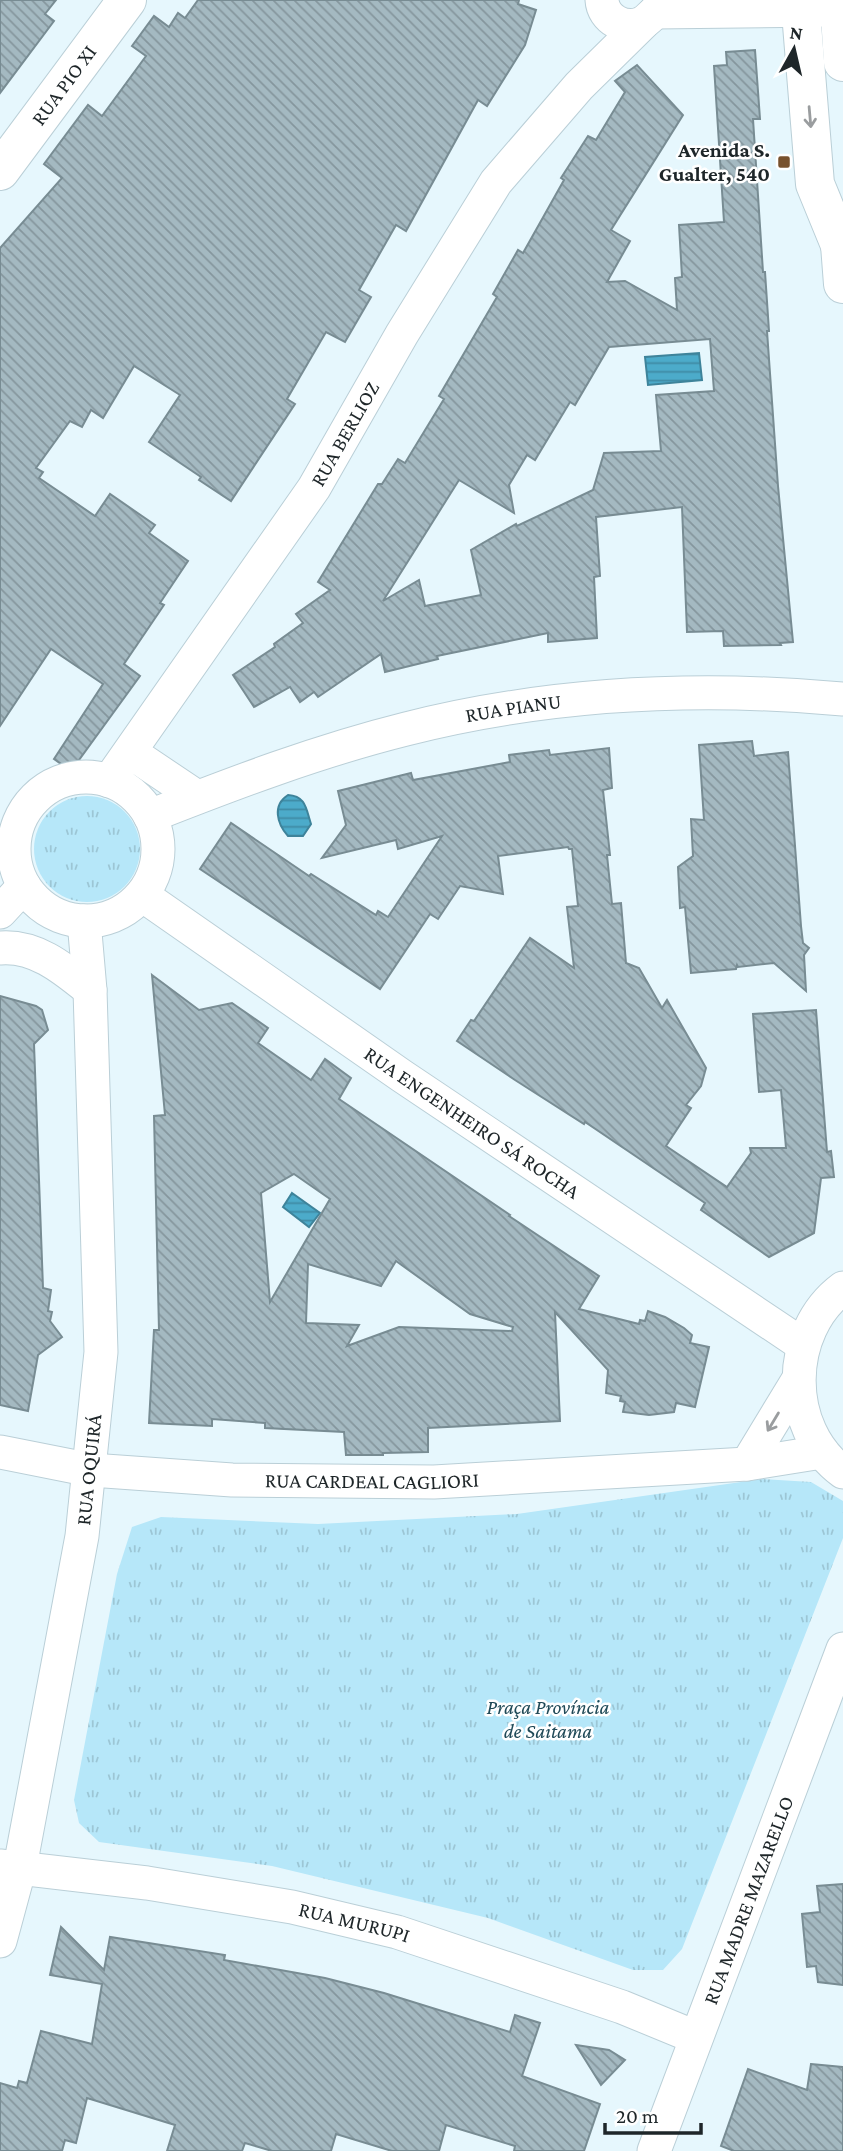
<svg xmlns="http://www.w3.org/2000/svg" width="843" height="2151" font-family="'Crimson Pro',serif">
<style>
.grass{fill:url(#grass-tufts)}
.water{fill:url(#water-rules);stroke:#3e839a;stroke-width:2}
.building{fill:url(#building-back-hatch);stroke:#788c93;stroke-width:2;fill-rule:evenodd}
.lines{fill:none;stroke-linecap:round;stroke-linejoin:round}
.street-casing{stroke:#bacfd7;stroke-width:35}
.secondary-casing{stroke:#bacfd7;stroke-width:40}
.street{stroke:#fff;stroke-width:33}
.secondary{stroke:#fff;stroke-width:38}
.oneway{stroke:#9a9d9f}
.poi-dot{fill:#77512d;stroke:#fff;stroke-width:2.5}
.labels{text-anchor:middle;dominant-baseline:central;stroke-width:5;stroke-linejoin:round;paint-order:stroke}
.street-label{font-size:21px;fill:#1e2629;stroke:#fff}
.poi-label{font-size:21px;font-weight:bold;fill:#1e2629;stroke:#fff;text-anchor:end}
.park-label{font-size:21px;font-style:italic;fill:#1f4957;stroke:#fff}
</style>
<defs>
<pattern id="grass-tufts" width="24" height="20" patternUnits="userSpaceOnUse" patternTransform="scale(1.75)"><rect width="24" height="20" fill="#b6e7f9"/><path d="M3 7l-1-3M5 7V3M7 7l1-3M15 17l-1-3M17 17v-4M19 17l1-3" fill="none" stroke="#9cc6d5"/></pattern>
<pattern id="water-rules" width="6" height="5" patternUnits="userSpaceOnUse" patternTransform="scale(1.75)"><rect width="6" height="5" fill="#4cabca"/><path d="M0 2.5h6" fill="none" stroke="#3f8ba4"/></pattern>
<pattern id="building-back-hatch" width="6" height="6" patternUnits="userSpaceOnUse" patternTransform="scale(1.75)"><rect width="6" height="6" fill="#a4b9c1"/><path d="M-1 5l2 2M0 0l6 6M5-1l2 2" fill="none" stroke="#85969d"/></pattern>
</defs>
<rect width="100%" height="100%" fill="#e6f7fd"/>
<!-- grass -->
<g class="grass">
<circle cx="87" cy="849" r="53"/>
<polygon points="762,1479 811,1482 843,1501 843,1538 682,1949 663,1970 633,1970 488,1918 272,1866 99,1842 79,1823 74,1800 117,1574 132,1527 161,1517 318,1524 517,1514"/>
</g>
<!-- water -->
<g class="water">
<polygon points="699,353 702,380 648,385 645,357"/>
<path d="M288 795C306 796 306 809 311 824L303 836H288C277 824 272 805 288 795Z"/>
<polygon points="292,1193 320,1213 309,1227 283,1207"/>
</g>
<!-- building -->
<g class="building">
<polygon points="0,0 56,0 45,14 54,21 0,93"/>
<polygon points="198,0 519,0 518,4 536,10 525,45 487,106 478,100 406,231 396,225 359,290 371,297 345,342 326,332 287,399 295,404 231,501 199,480 201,477 149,442 180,395 134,366 103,418 91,410 82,427 70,421 36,468 43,472 39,478 95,516 110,494 155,525 149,533 188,561 160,603 164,605 124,664 140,676 71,771 54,759 103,684 51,649 0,726 0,248 62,178 44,164 88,105 102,116 146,56 132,46 154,16 169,27 178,13 185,18"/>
<path d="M755 50 760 119H753L763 272H765L769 331H767L778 486 793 642 780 643 781 645 724 646 723 631 687 632 682 507 596 517 600 576 594 577 597 638 548 642V633L437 656 438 659 385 672 381 654 318 697 314 692 300 702 290 687 254 707 233 675 275 647 274 644 303 623 296 614 330 590 318 582 378 484H382L398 459 405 463 444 399 439 396 497 297 493 294 518 250 523 253 564 180 561 178 588 136 596 140 625 92 615 81 637 65 683 115 611 230 630 241 607 282 625 281 677 310 675 278 682 277 679 225 724 222 714 66 727 65 726 52ZM710 339 714 391 656 395 661 451 604 453 593 490 517 526 516 524 471 550 481 595 425 606 419 580 383 601 459 480 514 513 509 485 527 455 535 460 570 402 575 405 609 347Z"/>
<polygon points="752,741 754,756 788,752 801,926 803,943 809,948 804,955 806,991 774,963 738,967 737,965 736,969 691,973 685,907 680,908 678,867 693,856 691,819 704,820 699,745"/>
<polygon points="609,748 612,788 603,790 610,855 607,855 612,904 621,903 626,963 639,968 662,1008 667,1000 706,1068 701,1086 686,1105 691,1108 666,1146 727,1187 751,1153 750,1148 786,1148 781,1090 759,1092 753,1014 816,1010 827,1152 831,1151 834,1177 821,1178 814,1233 769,1257 701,1210 705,1203 585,1122 584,1124 515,1080 457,1041 471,1020 474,1021 530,938 574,968 567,907 578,906 572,849 569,849 568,847 498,856 503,894 460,886 438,919 430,914 380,989 200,869 231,823 309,876 311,874 376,915 378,911 388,917 442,836 398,849 396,840 322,858 346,825 338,791 411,773 413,780 510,762 509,755 549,750 550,755"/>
<path d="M152 975 199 1010 232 1003 268 1028 258 1043 311 1080 325 1059 351 1078 339 1099 510 1215 509 1216 599 1276 579 1309 639 1324 640 1320 645 1321 648 1311 665 1317 684 1328 692 1335 690 1343 709 1347 695 1407 676 1403 674 1412 649 1415 623 1412 625 1402 620 1401 621 1396 606 1393 608 1370 555 1312 560 1421 428 1428V1452L383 1453V1455H346L344 1432 265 1428V1423L212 1419V1426L149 1423 154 1330H159L154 1116 165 1115ZM294 1174 330 1199 270 1302 261 1193ZM396 1261 470 1314 513 1327 512 1331 399 1327 347 1346 359 1325 306 1323 308 1264 381 1286Z"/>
<polygon points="0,996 36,1006 42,1010 48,1030 34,1044 43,1288 51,1290 48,1311 52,1312 50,1321 62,1337 38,1355 28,1411 0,1405"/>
<polygon points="843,1884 843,1985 818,1982 816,1966 807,1967 802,1914 820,1912 817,1886"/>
<polygon points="61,1927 104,1970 110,1937 225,1955 224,1960 325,1978 384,1993 510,2032 515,2015 540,2023 522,2076 600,2104 584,2151 514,2151 515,2146 446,2125 439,2151 392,2151 336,2134 331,2151 272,2151 245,2143 242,2151 167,2151 175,2125 87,2098 76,2143 65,2140 62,2151 0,2151 0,2083 17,2088 19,2081 27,2083 41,2031 92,2044 102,1984 50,1975"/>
<polygon points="576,2045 609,2050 625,2060 601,2085"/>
<polygon points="811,2064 843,2067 843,2151 734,2151 721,2146 748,2069 807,2090"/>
</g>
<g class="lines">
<defs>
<g id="street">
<path d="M602 0C603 19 625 31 642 23 646 21 649 18 652 15"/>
<polyline points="655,12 827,10"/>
<polyline points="130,752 197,797"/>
<circle cx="86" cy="849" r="72"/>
<path id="s1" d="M109 781 314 488 402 334 496 182 579 86 643 23"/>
<path id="s2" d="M150 816C234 783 318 751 406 729 548 693 698 686 843 699"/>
<path id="s3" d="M142 895 402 1076 803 1345"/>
<polyline points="0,912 24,886"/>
<path d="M0 948C36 945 64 969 90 990"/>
<path d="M843 1288C785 1331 784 1429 843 1472"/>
<path id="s4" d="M0 1452 91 1470 232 1480 434 1482 747 1464 822 1452"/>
<polyline points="747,1464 798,1380"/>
<path id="s5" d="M0 1866 147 1883 292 1907 397 1932 622 2007 695 2037"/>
<path id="s6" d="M0 1941 20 1867 82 1536 101 1352 90 990 84 921"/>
<path id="s7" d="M654 2151 843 1649"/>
</g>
<g id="secondary">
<polyline points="800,0 815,184 840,245"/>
<polyline points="839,0 843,62"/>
<path id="s8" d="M0 171 127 0"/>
<polyline points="843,230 840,245 843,284"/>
</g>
</defs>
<!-- street casing -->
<use href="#street" class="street-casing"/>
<!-- secondary casing -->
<use href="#secondary" class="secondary-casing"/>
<!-- street -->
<use href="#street" class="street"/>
<!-- secondary -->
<use href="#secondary" class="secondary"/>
</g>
<!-- one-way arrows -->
<defs><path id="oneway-shaft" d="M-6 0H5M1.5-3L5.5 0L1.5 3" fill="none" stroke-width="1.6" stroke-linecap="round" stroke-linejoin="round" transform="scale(1.75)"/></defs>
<g class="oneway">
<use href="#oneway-shaft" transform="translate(810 117) rotate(85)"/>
<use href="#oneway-shaft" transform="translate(773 1422) rotate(121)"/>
</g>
<!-- markers -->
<rect class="poi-dot" x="777" y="155" width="14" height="14" rx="3.5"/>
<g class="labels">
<!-- street labels -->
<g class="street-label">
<text stroke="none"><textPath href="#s8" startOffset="107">RUA PIO XI</textPath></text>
<text stroke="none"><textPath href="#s1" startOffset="420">RUA BERLIOZ</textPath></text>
<text stroke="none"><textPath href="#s2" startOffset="380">RUA PIANU</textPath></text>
<text stroke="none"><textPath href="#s3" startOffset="401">RUA ENGENHEIRO SÁ ROCHA</textPath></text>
<text stroke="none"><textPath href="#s6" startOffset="480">RUA OQUIRÁ</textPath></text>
<text stroke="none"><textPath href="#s4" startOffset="374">RUA CARDEAL CAGLIORI</textPath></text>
<text stroke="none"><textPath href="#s7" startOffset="268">RUA MADRE MAZARELLO</textPath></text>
<text stroke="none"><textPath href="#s5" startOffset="359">RUA MURUPI</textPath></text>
</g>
<!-- poi labels -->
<g class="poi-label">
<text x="770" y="150">Avenida S.<tspan x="770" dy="24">Gualter, 540</tspan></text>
</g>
<!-- park labels -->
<g class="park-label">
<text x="548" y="1707">Praça Província<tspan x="548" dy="24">de Saitama</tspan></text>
</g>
</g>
<!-- north arrow -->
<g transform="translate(794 49) rotate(8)" stroke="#ffffff" stroke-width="5" paint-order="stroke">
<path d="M0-5L12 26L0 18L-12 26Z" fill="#1e2629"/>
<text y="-10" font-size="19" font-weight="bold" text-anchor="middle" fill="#1e2629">N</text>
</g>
<!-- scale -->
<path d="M605 2123v10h96v-10" fill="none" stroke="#1e2629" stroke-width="3.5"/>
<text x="616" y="2123" font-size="21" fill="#1e2629" stroke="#ffffff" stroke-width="5" paint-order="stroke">20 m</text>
</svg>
